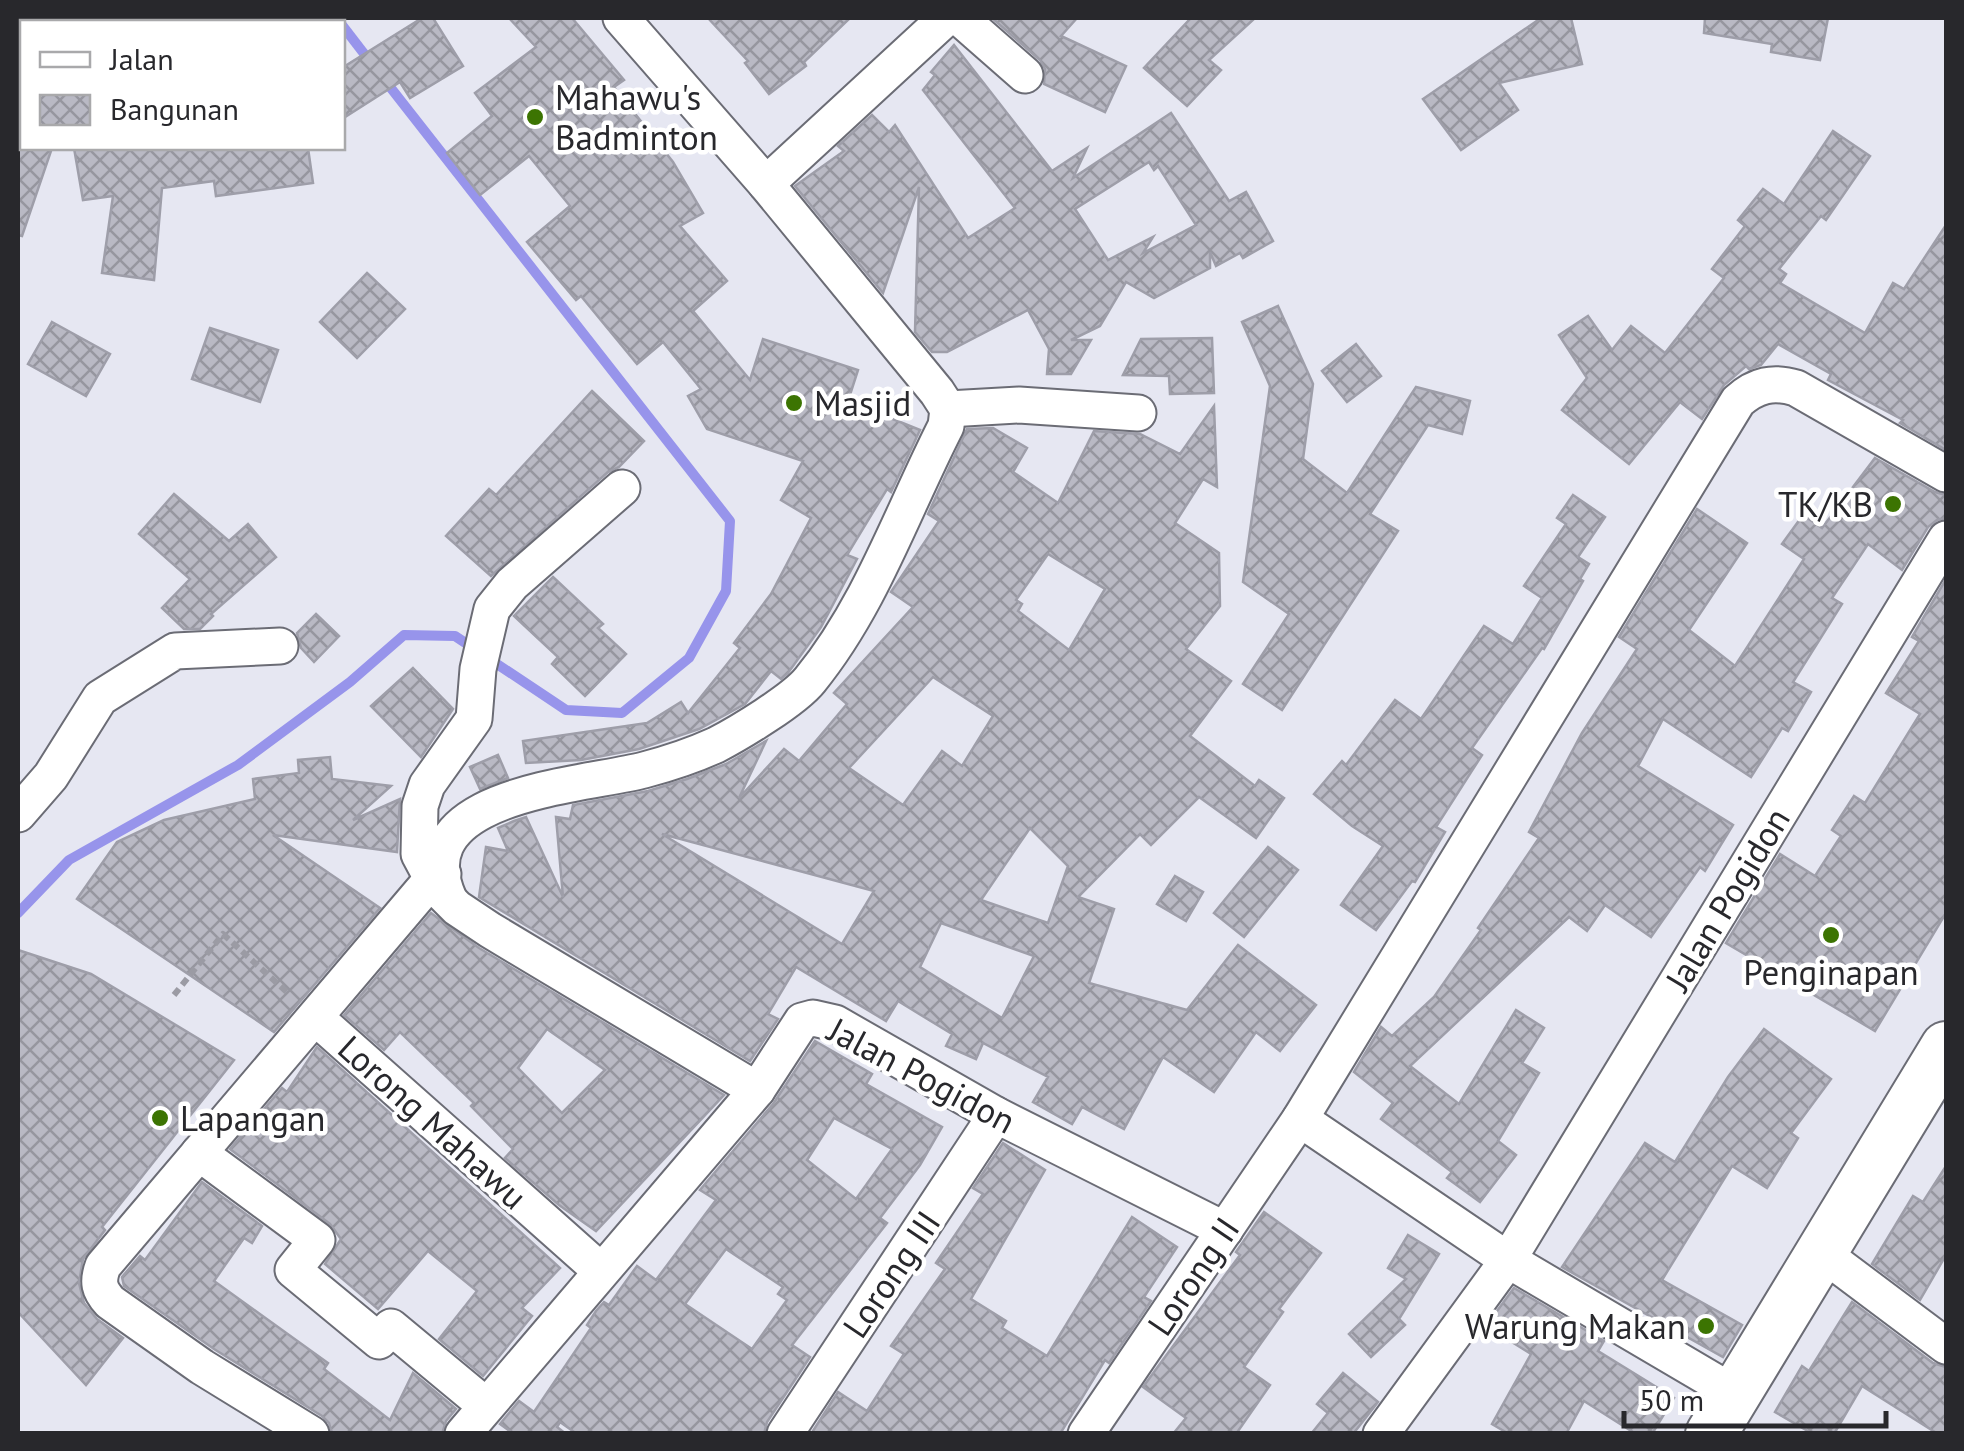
<svg xmlns="http://www.w3.org/2000/svg" width="1964" height="1451" font-family="'PT Sans',sans-serif">
<style>
.lines{fill:none;stroke-linecap:round;stroke-linejoin:round}
.stream{stroke:#9794eb;stroke-width:10}
.building{fill:url(#building-cross-hatch);stroke:#9e9ea9;stroke-width:2.5;fill-rule:evenodd}
.minor-casing{stroke:#6b6c75;stroke-width:39}
.highway-casing{stroke:#6b6c75;stroke-width:54}
.path{stroke:#9b9ba4;stroke-width:6;stroke-dasharray:8 5;stroke-linecap:butt}
.minor{stroke:#fff;stroke-width:35}
.highway{stroke:#fff;stroke-width:50}
.poi-dot{fill:#3c7402;stroke:#fff;stroke-width:4}
.labels{text-anchor:middle;dominant-baseline:central;stroke-width:9;stroke-linejoin:round;paint-order:stroke}
.poi-label{font-size:35px;fill:#28282c;stroke:#fff;text-anchor:start}
.street-label{font-size:35px;fill:#28282c;stroke:#fff}
</style>
<defs>
<pattern id="building-cross-hatch" width="8" height="8" patternUnits="userSpaceOnUse" patternTransform="scale(2.5)"><rect width="8" height="8" fill="#b9b9c4"/><path d="M0 0l8 8M0 8l8-8" fill="none" stroke="#96969f"/></pattern>
</defs>
<rect width="100%" height="100%" fill="#e6e7f2"/>
<g class="lines">
<!-- stream -->
<g class="stream">
<polyline points="342,25 372,64"/>
<polyline points="18,913 69,860 238,765 350,682 404,635 455,636 566,710 622,713 689,658 726,591 730,521 383,78"/>
</g>
</g>
<!-- building -->
<g class="building">
<polygon points="422,18 433,18 463,66 410,98 400,82 342,119 342,68"/>
<polygon points="509,18 572,18 624,80 614,87 673,162 703,213 680,226 727,281 693,311 750,380 763,339 858,370 848,401 920,430 891,492 887,489 847,555 857,559 821,627 788,673 781,679 771,671 745,704 699,729 639,749 581,760 526,763 523,741 647,723 681,702 688,713 740,648 734,643 771,594 811,518 781,500 803,461 707,429 688,396 701,389 663,342 637,364 581,296 576,300 527,242 570,206 529,156 480,195 447,153 492,116 475,93 536,47"/>
<polygon points="708,18 850,18 804,62 806,66 769,94 745,63 748,61"/>
<polygon points="992,18 1077,18 1061,36 1126,66 1105,112 1044,84 1045,69 1040,60"/>
<polygon points="1191,18 1255,18 1209,60 1221,70 1187,106 1144,68"/>
<polygon points="1541,18 1571,18 1582,64 1499,83 1518,110 1461,150 1423,99"/>
<polygon points="1705,18 1828,18 1820,60 1771,52 1772,44 1704,33"/>
<path d="M954 45 1052 171 1087 148 1073 178 1171 113 1229 201 1246 192 1273 241 1243 258 1240 253 1216 266 1210 252V268L1154 298 1126 282 1100 326 1071 340H1091L1071 374H1047L1049 349 1028 310 947 352H932L915 332 919 187 883 293 795 186 844 151 838 146 872 115 889 132 895 125 968 238 1015 208 923 90 935 75 931 72ZM1149 162 1154 170 1158 166 1196 225 1143 253 1153 237 1108 260 1075 209Z"/>
<polygon points="1833,131 1870,156 1826,220 1821,216 1779,269 1786,274 1780,283 1865,333 1893,283 1904,289 1946,225 1946,450 1900,423 1903,420 1828,380 1831,374 1778,344 1761,365 1749,369 1746,366 1724,385 1702,419 1680,402 1629,464 1562,410 1587,378 1559,335 1588,316 1612,350 1631,326 1665,353 1724,278 1712,269 1745,226 1738,220 1763,189 1784,204"/>
<polygon points="18,148 52,148 22,236 18,235"/>
<polygon points="74,148 308,148 313,183 216,196 214,181 162,188 154,280 102,273 113,196 83,200"/>
<polygon points="367,273 405,309 357,358 320,322"/>
<polygon points="1278,306 1313,384 1303,459 1347,493 1416,387 1470,401 1462,434 1428,425 1370,514 1398,531 1282,710 1243,684 1289,614 1243,582 1270,386 1242,322"/>
<polygon points="52,322 110,354 86,396 28,364"/>
<polygon points="210,328 278,350 260,402 192,379"/>
<polygon points="1212,338 1214,393 1170,394 1169,376 1123,375 1141,339"/>
<polygon points="1356,344 1381,376 1347,402 1322,371"/>
<polygon points="592,391 644,441 619,467 608,472 491,576 446,536 489,489 496,495"/>
<path d="M1214 406 1217 487 1203 479 1175 523 1219 553 1220 606 1186 649 1231 681 1190 736 1255 786 1259 780 1284 798 1256 838 1199 797 1151 845 1140 834 1078 897 1114 909 1089 983 1187 1010 1238 945 1316 1005 1280 1051 1256 1032 1214 1092 1163 1057 1124 1129 1082 1107 1072 1124 1033 1102 1048 1077 983 1043 976 1059 946 1046 952 1034 898 1001 886 1021 796 967 768 1014 778 1019 750 1061 479 897 486 847 508 851 498 828 514 821 526 817 563 897 556 817 570 819 573 805 648 791 687 779 726 764 766 741 739 798 784 749 799 761 847 704 834 693 913 607 891 592 939 521 928 514 967 429 993 428 1027 448 1013 472 1058 503 1094 431 1140 434 1180 454ZM1048 554 1105 589 1069 650 1018 611 1022 604 1016 600ZM933 677 993 716 962 766 942 751 903 805 849 768ZM1030 828 1068 866 1048 923 981 900ZM662 834 874 891 842 944ZM941 923 1034 956 1002 1018 920 967Z"/>
<polygon points="1875,458 1935,492 1946,495 1946,518 1937,520 1928,527 1902,570 1868,544 1832,598 1842,604 1793,682 1811,692 1788,731 1782,728 1751,777 1663,719 1638,766 1733,825 1705,871 1700,867 1651,937 1605,905 1587,931 1569,917 1410,1066 1459,1104 1516,1010 1544,1028 1522,1063 1539,1073 1498,1141 1516,1155 1480,1202 1447,1178 1452,1172 1381,1119 1393,1103 1354,1072 1381,1027 1392,1036 1434,997 1481,930 1478,928 1539,838 1529,832 1582,733 1637,649 1619,637 1697,509 1747,543 1689,630 1735,666 1804,559 1782,544 1803,515 1822,528"/>
<polygon points="174,494 229,541 248,524 276,557 211,614 213,616 200,629 184,629 162,608 190,579 139,534"/>
<polygon points="1573,495 1605,517 1578,557 1589,564 1580,579 1583,581 1544,649 1542,648 1472,748 1482,755 1436,827 1445,832 1415,882 1412,881 1376,930 1341,905 1383,846 1352,826 1314,794 1342,761 1346,765 1395,700 1421,719 1484,626 1513,644 1542,598 1524,586 1566,524 1557,518"/>
<polygon points="553,577 603,624 598,628 626,654 585,696 552,664 558,657 514,616"/>
<polygon points="1946,579 1946,913 1875,1031 1726,943 1780,854 1815,876 1841,836 1832,830 1854,796 1865,803 1920,714 1886,693 1919,641 1912,637"/>
<polygon points="316,614 339,636 314,662 301,648 297,633"/>
<polygon points="413,668 453,709 421,757 371,706"/>
<polygon points="498,755 508,778 480,789 470,767"/>
<polygon points="330,757 332,779 391,786 353,820 400,799 397,852 273,835 380,908 274,1032 77,899 117,842 164,820 255,799 253,779 299,773 298,760"/>
<polygon points="1268,847 1298,870 1244,937 1214,913"/>
<polygon points="1175,876 1203,892 1186,921 1157,904"/>
<path d="M431 913 479 948 724 1095 596 1231 559 1205 505 1158 513 1149 471 1106 474 1103 400 1032 384 1050 344 1015ZM547 1029 605 1070 562 1113 518 1068Z"/>
<polygon points="18,950 91,974 234,1060 102,1227 105,1230 83,1259 79,1283 84,1303 97,1319 123,1338 86,1385 18,1312"/>
<polygon points="1764,1029 1831,1079 1791,1133 1798,1138 1767,1188 1732,1166 1662,1280 1742,1325 1723,1357 1562,1267 1645,1143 1675,1162 1728,1077"/>
<path d="M815 1041 872 1074 866 1084 942 1127 920 1165 880 1218 887 1223 792 1345 810 1357 767 1422 764 1434H577L560 1422 557 1427 566 1434H514L500 1424 519 1401 534 1412 591 1328 587 1325 596 1311 604 1302 609 1305 637 1266 656 1280 716 1200 700 1190 773 1104ZM834 1118 892 1149 856 1199 807 1160ZM726 1249 783 1287 778 1294 787 1300 752 1349 685 1304Z"/>
<polygon points="317,1047 560,1268 522,1308 532,1316 483,1376 439,1339 477,1291 428,1251 378,1309 325,1264 341,1239 330,1224 230,1149 282,1088 287,1092"/>
<polygon points="1003,1143 1045,1170 971,1299 1006,1321 1002,1328 1047,1356 1132,1217 1177,1247 1144,1297 1151,1301 1109,1363 1105,1360 1060,1434 811,1434 838,1392 867,1411 904,1354 891,1346 945,1269 936,1263 983,1194 973,1188"/>
<polygon points="1946,1166 1946,1255 1920,1300 1872,1264 1913,1196 1923,1202"/>
<polygon points="202,1182 262,1226 252,1243 244,1238 214,1281 328,1363 324,1369 390,1420 413,1373 456,1409 446,1421 442,1434 332,1434 329,1423 322,1416 214,1349 124,1286 122,1277 140,1256 145,1260"/>
<polygon points="1264,1212 1321,1253 1279,1309 1283,1312 1244,1367 1270,1385 1236,1434 1173,1434 1186,1418 1143,1387 1240,1255 1236,1252"/>
<polygon points="1408,1235 1439,1254 1399,1319 1405,1325 1371,1357 1349,1334 1406,1279 1388,1268"/>
<polygon points="1514,1288 1604,1341 1598,1351 1674,1398 1652,1434 1636,1434 1584,1401 1566,1434 1509,1434 1492,1424 1531,1354 1486,1326"/>
<polygon points="1852,1302 1933,1363 1946,1367 1946,1434 1938,1434 1862,1386 1834,1434 1813,1434 1775,1412 1802,1366 1809,1371"/>
<polygon points="1343,1373 1378,1402 1353,1434 1311,1434 1328,1413 1317,1404"/>
</g>
<g class="lines">
<defs>
<g id="minor">
<polyline points="960,18 1025,75"/>
<polyline points="766,184 946,18"/>
<polyline points="948,409 1019,405 1138,413"/>
<polyline points="18,814 51,776 100,698 175,651 280,646"/>
<polyline points="443,874 427,869 419,854 420,806 427,785 474,719 478,669 492,609 512,584 622,488"/>
<path d="M449 899C402 793 583 786 644 770 667 764 694 755 716 745 739 733 794 700 810 680 871 605 902 512 946 426L948 409 937 392 766 184 621 18"/>
<polyline points="316,1018 601,1271"/>
<polyline points="1300,1119 1508,1260 1381,1434"/>
<polyline points="199,1153 317,1240 293,1270 379,1341 391,1327 485,1405"/>
<polyline points="1822,1253 1946,1346"/>
<polyline points="1734,1393 1508,1260 1946,539"/>
<path d="M311 1434 202 1367 110 1302C99 1290 97 1282 103 1266L427 885H434L457 908 490 930 757 1090"/>
<polyline points="463,1434 757,1090 802,1021 813,1018 835,1023 996,1115 1225,1230"/>
<polyline points="785,1434 996,1115"/>
<path d="M1086 1434 1300 1119 1738 401C1756 385 1773 381 1796 388L1946 474"/>
</g>
<polyline id="highway" points="1711,1434 1946,1047"/>
</defs>
<!-- minor casing -->
<use href="#minor" class="minor-casing"/>
<!-- highway casing -->
<use href="#highway" class="highway-casing"/>
<!-- path -->
<polyline class="path" points="174,995 223,934 289,994"/>
<!-- minor -->
<use href="#minor" class="minor"/>
<!-- highway -->
<use href="#highway" class="highway"/>
</g>
<!-- markers -->
<g class="poi-dot">
<circle cx="535" cy="117" r="10"/>
<circle cx="794" cy="403" r="10"/>
<circle cx="1893" cy="504" r="10"/>
<circle cx="1831" cy="935" r="10"/>
<circle cx="160" cy="1118" r="10"/>
<circle cx="1706" cy="1326" r="10"/>
</g>
<g class="labels">
<!-- poi labels -->
<g class="poi-label">
<text x="555" y="97">Mahawu's<tspan x="555" dy="40">Badminton</tspan></text>
<text x="814" y="403">Masjid</text>
<text x="1873" y="504" text-anchor="end">TK/KB</text>
<text x="1831" y="972" text-anchor="middle">Penginapan</text>
<text x="180" y="1118">Lapangan</text>
<text x="1686" y="1326" text-anchor="end">Warung Makan</text>
</g>
<!-- street labels -->
<g class="street-label">
<text transform="translate(1727 899) rotate(-59)">Jalan Pogidon</text>
<text transform="translate(922 1075) rotate(28)">Jalan Pogidon</text>
<text transform="translate(433 1122) rotate(42)">Lorong Mahawu</text>
<text transform="translate(891 1274) rotate(-56)">Lorong III</text>
<text transform="translate(1193 1276) rotate(-56)">Lorong II</text>
</g>
</g>
<!-- border -->
<rect width="1964" height="1451" fill="none" stroke="#28282c" stroke-width="40"/>
<!-- legend -->
<rect x="20" y="20" width="325" height="130" fill="#ffffff" stroke="#a9a9ab" stroke-width="2.5"/>
<rect x="40" y="52" width="50" height="15" fill="#ffffff" stroke="#a9a9ab" stroke-width="2.5"/>
<text x="110" y="70" font-size="30" fill="#28282c">Jalan</text>
<rect x="40" y="95" width="50" height="30" fill="url(#building-cross-hatch)" stroke="#a9a9ab" stroke-width="2.5"/>
<text x="110" y="120" font-size="30" fill="#28282c">Bangunan</text>
<!-- scale -->
<path d="M1624 1411v15h262v-15" fill="none" stroke="#28282c" stroke-width="5"/>
<text x="1639" y="1411" font-size="30" fill="#28282c" stroke="#ffffff" stroke-width="8" paint-order="stroke">50 m</text>
</svg>
